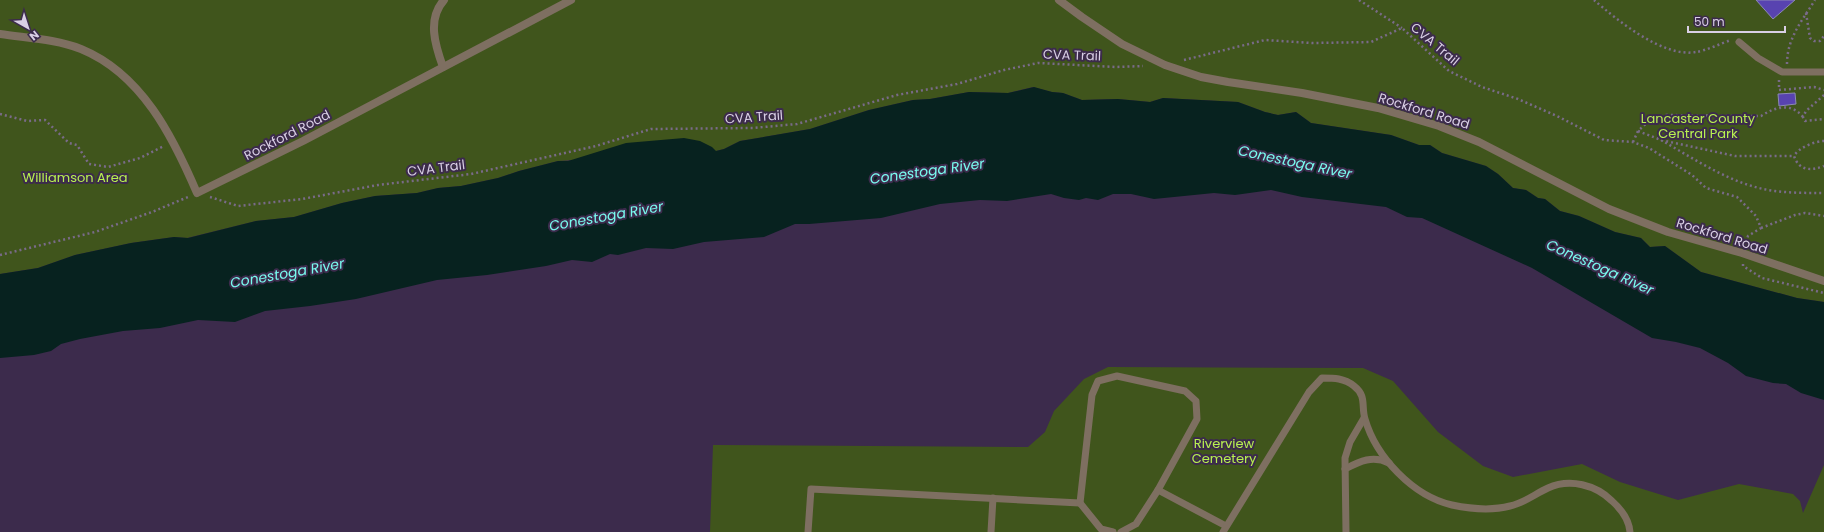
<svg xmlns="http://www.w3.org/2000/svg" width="1824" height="532" font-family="Poppins,sans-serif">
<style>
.green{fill:#40551c}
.water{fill:#07221f}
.building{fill:#5843b0;stroke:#8c8ab3}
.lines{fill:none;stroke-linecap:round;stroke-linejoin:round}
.path{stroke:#796b88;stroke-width:2.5;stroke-dasharray:2 3;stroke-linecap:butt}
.lane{stroke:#7e6f61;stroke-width:7}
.street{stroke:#7e6f61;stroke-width:8}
.labels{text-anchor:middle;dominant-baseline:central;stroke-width:4;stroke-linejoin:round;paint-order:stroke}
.street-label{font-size:13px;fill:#d9cfe5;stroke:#3c2b4c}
.park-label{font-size:13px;fill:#b8f150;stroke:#3c2b4c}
.water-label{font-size:14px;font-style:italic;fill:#79fbef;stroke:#3c2b4c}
</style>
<rect width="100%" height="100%" fill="#3c2b4c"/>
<!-- green -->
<g class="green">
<polygon points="0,0 1824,0 1824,302 1797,298 1701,272 1665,246 1650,247 1641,238 1615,232 1579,216 1560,211 1545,199 1538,198 1526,190 1513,188 1498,174 1486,166 1442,153 1430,145 1419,145 1391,135 1311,123 1296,112 1278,115 1265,112 1238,102 1163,98 1150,102 1118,99 1082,100 1063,93 1052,92 1033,87 1008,93 969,92 930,99 913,100 869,110 810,129 740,141 724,149 716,151 558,161 519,171 498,178 461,186 438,188 417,193 375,196 342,203 294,217 256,221 187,238 174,237 131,243 75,255 38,268 0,274"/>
<polygon points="1108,367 1363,368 1393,381 1438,432 1483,466 1513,477 1582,464 1620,482 1678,500 1739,484 1793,494 1800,501 1803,513 1824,465 1824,532 710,532 713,445 1028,447 1045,432 1054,411 1084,379"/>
</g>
<!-- water -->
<polygon class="water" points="1034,87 1052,92 1063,93 1082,100 1118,99 1150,102 1163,98 1238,102 1265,112 1278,115 1296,112 1311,123 1391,135 1419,145 1430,145 1442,153 1486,166 1498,174 1513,188 1526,190 1538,198 1545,199 1560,211 1579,216 1615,232 1641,238 1650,247 1665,246 1701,272 1797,298 1824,302 1824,400 1801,393 1786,384 1773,383 1746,376 1728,363 1700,348 1676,342 1652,338 1532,268 1422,218 1407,217 1386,207 1302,197 1271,190 1235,195 1214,193 1154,199 1131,194 1113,194 1098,200 1086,198 1079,200 1064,198 1051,194 1007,201 980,200 940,204 881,218 809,224 795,224 764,237 704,242 673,249 646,248 618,255 610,254 592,262 572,260 546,266 487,275 437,280 356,299 310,306 265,311 235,322 198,320 160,328 123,331 80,339 61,344 51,351 34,355 0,358 0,274 38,268 75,255 131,243 174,237 188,238 256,221 294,217 342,203 375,196 417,193 438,188 461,186 498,178 519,171 558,161 568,161 626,143 684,138 700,141 712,147 716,151 724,149 740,141 810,129 869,110 913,100 930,99 969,92 1008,93"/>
<!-- building -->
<g class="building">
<polygon points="1756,0 1795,0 1773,19"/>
<polygon points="1795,93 1796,104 1779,106 1778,94"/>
</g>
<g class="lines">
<!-- path -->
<g class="path">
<polyline points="1359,0 1402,28"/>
<path d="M1594 0C1617 20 1663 58 1696 52 1705 51 1722 43 1731 40"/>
<polyline points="1806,13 1810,38 1814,41 1820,41 1824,36"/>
<polyline points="1184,60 1265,40 1312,43 1371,42 1402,28 1449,71 1482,87 1518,99 1557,116 1604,140 1633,142 1649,148 1692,175 1706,188 1737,197 1756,216 1761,228 1748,236 1745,245"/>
<path d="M1787 64C1787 38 1802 21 1815 0"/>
<polyline points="1779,80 1779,90 1814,87 1824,90"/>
<polyline points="1824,95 1806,111 1803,117 1805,121 1824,119"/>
<polyline points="0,114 27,121 45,120 69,143 77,145 89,164 108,167 140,158 164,146"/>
<polyline points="1638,131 1661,140 1735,156 1794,156"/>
<path d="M1661 140C1696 160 1734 186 1775 191 1791 193 1808 193 1824 193"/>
<path d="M1824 141C1815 141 1798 148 1794 156 1799 171 1811 171 1824 166"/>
<path d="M1633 142 1638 131 1650 120 1666 115 1761 116C1775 107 1791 102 1803 117"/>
<polyline points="210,197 238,206 302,199 378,185 471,174 596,146 651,129 753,128 797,124 897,95 957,84 1004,70 1038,63 1116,67 1143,66"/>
<polyline points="1761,228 1795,215 1805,213 1824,216"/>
<polyline points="0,255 95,232 152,212 188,197"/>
<polyline points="1743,264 1743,266 1762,278 1824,293"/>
</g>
<!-- lane -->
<g class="lane">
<polyline points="1739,42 1758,58 1782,72 1824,72"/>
<path d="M1345 469C1360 461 1373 455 1389 463"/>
<polyline points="1158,490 1226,526"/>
<polyline points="808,532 811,489 1080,503"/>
<polyline points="991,532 993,498"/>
<polyline points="1113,532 1101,529 1080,503 1092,395 1098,381 1117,376 1185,391 1196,401 1197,419 1158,490 1136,524 1121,532"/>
<path d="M1223 532 1309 392 1322 378C1334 378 1344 378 1354 386 1367 396 1361 406 1365 419 1376 457 1413 496 1452 505 1471 509 1491 511 1510 506 1524 503 1535 494 1548 488 1570 478 1596 485 1612 501 1621 509 1629 520 1630 532"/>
<polyline points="1346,532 1345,458 1350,442 1364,418"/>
</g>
<!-- street -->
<g class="street">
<polyline points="1059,0 1082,17 1122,44 1165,65 1201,77 1228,82 1302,93 1378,108 1439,126 1479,142 1609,209 1668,232 1742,253 1824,281"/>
<path d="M0 34C26 38 56 39 81 49 142 74 173 137 197 193L303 141 571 0"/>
<path d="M443 67C435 45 427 19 444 0"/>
</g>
</g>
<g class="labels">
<!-- street labels -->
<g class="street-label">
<text transform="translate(1435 44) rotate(40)">CVA Trail</text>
<text transform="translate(1072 55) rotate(2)">CVA Trail</text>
<text transform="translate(1424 111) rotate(17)">Rockford Road</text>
<text transform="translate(754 117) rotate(-4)">CVA Trail</text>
<text transform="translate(287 135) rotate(-27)">Rockford Road</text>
<text transform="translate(436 168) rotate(-7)">CVA Trail</text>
<text transform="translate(1722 236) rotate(17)">Rockford Road</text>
</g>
<!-- park labels -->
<g class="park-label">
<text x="1698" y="118">Lancaster County<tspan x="1698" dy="15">Central Park</tspan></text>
<text x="75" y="177">Williamson Area</text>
<text x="1224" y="443">Riverview<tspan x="1224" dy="15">Cemetery</tspan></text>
</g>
<!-- water labels -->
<g class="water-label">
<text transform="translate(1295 162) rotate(12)">Conestoga River</text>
<text transform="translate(927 171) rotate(-8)">Conestoga River</text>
<text transform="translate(606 216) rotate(-10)">Conestoga River</text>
<text transform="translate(1600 267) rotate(24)">Conestoga River</text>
<text transform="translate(287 273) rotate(-10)">Conestoga River</text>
</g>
</g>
<!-- north arrow -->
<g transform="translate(28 28) rotate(141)" stroke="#3c2b4c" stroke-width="3" paint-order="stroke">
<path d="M0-3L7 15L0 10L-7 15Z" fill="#d9cfe5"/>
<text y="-6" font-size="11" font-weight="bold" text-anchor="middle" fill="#d9cfe5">N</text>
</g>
<!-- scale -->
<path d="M1688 26v6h97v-6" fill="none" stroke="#d9cfe5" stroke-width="2"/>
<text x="1694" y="26" font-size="12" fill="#d9cfe5" stroke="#3c2b4c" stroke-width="3" paint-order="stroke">50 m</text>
</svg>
